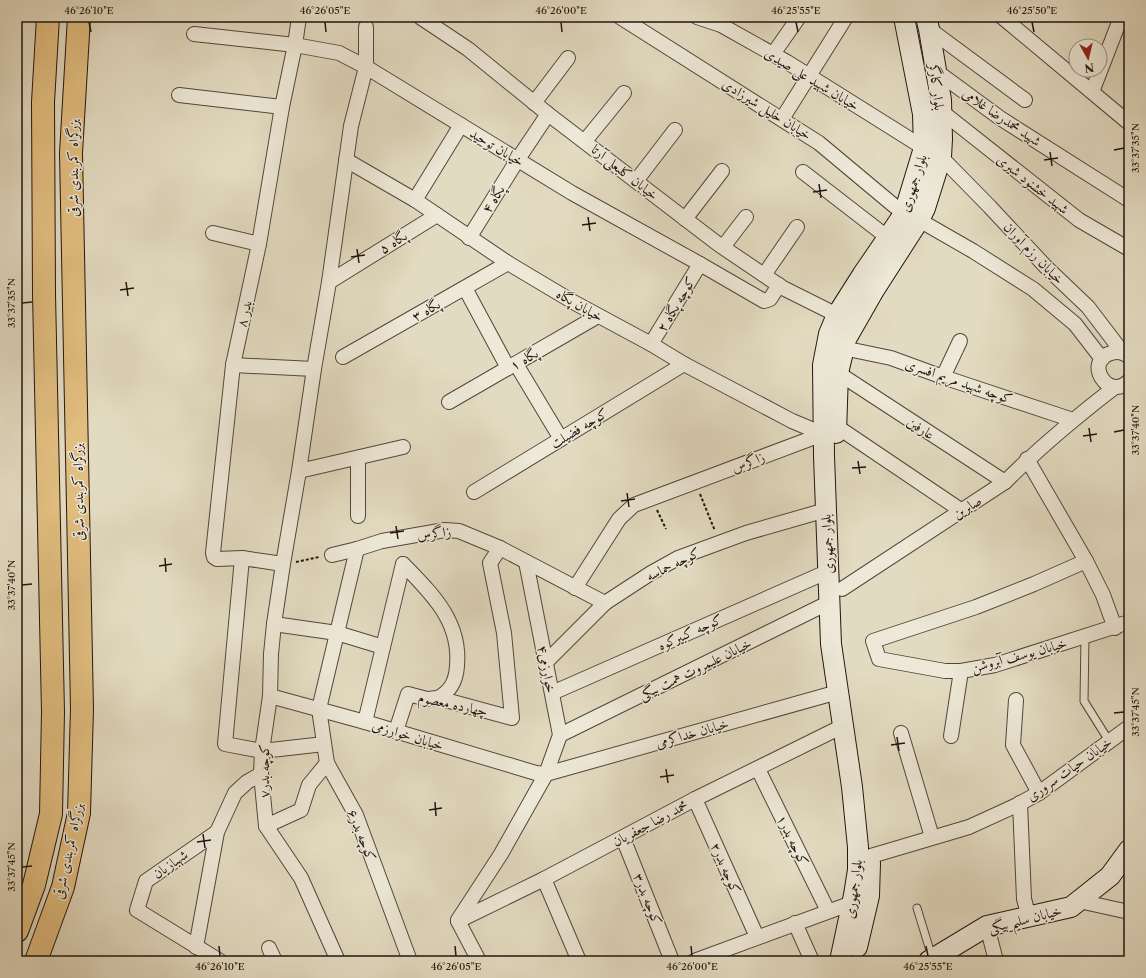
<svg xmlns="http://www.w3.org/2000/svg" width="1146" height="978" font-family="'Libre Caslon Text',Amiri,serif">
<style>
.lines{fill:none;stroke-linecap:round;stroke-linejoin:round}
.lane-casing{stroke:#52463c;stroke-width:9}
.street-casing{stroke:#52463c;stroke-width:16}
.secondary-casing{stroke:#211510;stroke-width:22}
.highway-casing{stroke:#211510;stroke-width:24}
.path{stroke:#211510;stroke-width:2;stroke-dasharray:3 2;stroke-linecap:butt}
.lane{stroke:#ede8d7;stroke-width:7}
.street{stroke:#ede8d7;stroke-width:14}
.secondary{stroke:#ede8d7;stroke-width:20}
.highway{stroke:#e2be80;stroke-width:22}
.ticks{fill:none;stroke:#211510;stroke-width:1.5}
.labels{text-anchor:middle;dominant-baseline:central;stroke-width:3;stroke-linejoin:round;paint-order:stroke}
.street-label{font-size:14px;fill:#211510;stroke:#ede8d7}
.neatline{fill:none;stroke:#211510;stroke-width:1.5}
.ticks-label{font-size:10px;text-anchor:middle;fill:#211510}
</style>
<rect width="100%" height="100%" fill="#e3dbc1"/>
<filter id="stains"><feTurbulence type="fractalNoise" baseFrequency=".005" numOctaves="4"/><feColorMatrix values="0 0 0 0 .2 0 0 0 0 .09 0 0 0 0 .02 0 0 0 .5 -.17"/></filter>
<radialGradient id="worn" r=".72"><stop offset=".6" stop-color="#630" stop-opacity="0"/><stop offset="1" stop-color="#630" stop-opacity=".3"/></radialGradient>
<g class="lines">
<defs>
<g id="lane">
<polyline points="1085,637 1084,701 1109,741"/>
<polyline points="917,908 932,957"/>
</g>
<g id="street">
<polyline points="420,17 468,49 548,114 718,244 783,288 837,315"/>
<polyline points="620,17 819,143 904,214"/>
<polyline points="697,17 721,25 787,62 924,148"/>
<polyline points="1002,17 1129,123"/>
<polyline points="929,29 1025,100"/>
<polyline points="194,34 295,45 339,53 366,67 572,193 700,264 764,301 770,299 779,285"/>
<polyline points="773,54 799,17"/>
<polyline points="936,71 1000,118 1129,200"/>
<polyline points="1092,92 1121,17"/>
<polyline points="179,95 282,107"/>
<polyline points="534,103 568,58"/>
<polyline points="941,111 1079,220 1129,249"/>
<polyline points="782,119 846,17"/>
<polyline points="585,141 624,93"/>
<polyline points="941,157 990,207 1046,267 1088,307 1123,353"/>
<polyline points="346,160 415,200 508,263 575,303 651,344 684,364 792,421 823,434"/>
<polyline points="803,172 887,237"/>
<polyline points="636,181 675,130"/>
<polyline points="415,200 461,125"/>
<polyline points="685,219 722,171"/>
<polyline points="919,220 973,251 1033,289 1075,324 1102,359"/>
<polyline points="213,233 259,244"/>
<polyline points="469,238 518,159 548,114"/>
<polyline points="723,247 746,217"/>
<polyline points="764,275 797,227"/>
<polyline points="329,282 437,215"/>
<polyline points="465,288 508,368"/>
<polyline points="651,344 700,264"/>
<polyline points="843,348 891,358 943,377 1073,420"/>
<path d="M1128 356C1123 352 1117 351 1111 353 1083 361 1108 402 1129 381"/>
<polyline points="343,357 508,263"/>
<polyline points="516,364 561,439"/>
<polyline points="233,365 314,369"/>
<polyline points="838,373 1005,482"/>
<polyline points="943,377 960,341"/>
<polyline points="449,402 598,316"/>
<polyline points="836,426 962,511"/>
<polyline points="1027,459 1086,561 1103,595 1115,628"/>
<polyline points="299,471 403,447"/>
<polyline points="474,492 684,364"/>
<polyline points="358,516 358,458"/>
<polyline points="357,549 319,709 327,763 356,815 410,961"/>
<polyline points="332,555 357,549 382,541 445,530 459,531 500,548 605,603"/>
<polyline points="242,558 225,744 262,751 324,744"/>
<polyline points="1086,561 1034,584 976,607 873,641 879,659 945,671 961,671 995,665 1129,622"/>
<polyline points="283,564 242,558 217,559 214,557 213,553 233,365 259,244 282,107 295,45 299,17"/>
<path d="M403 564C432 594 461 621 457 666 456 681 451 691 438 698"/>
<polyline points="575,588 619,519 634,505 823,434"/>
<path d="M842 589 1005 482C1039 448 1076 417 1115 387"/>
<polyline points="274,624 337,633 383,647"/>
<polyline points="546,662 605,603 651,573 678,558 746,533 826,510"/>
<polyline points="552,693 829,571"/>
<polyline points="270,696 365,722 536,773 546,774 838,692"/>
<polyline points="1016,700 1013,745 1039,793"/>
<polyline points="365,722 403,564"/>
<polyline points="396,731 408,694 427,699 438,698 512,718 504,633 490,563 500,548"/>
<polyline points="901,733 932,837"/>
<polyline points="560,735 830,602"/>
<polyline points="951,736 961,671"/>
<polyline points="758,769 828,911"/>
<polyline points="695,799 757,937"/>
<polyline points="1020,803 1024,899 1029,917"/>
<polyline points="266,826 301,810 309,785 327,763"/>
<polyline points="217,832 146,881 137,910 220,961"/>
<polyline points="623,838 672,961"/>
<polyline points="871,856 969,827 1017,805 1039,793 1129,727"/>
<polyline points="544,879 579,961"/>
<polyline points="1079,901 1129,912"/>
<polyline points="458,920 501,854 546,774 560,735 526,562"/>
<polyline points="458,921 544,879 695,799 843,726"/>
<polyline points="458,921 479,961"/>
<polyline points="795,923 812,961"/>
<polyline points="987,926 996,961"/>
<polyline points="196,947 217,832 235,793 247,782 261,774"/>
<polyline points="269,948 275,961"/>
<polyline points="338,961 301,878 266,826 261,774 262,751 270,696 271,654 274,624 283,564 299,471 314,369 329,282 351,126 366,67 366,27"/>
<polyline points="694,961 852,903"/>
</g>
<g id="secondary">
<polyline points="836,433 838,373 846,339 874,290 919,220 925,208 941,157 942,139 941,100 929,29 926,17"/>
<polyline points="857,947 869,896 870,863"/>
<polyline points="840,961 854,895 858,870 858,847 852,787 831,644 824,456 823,365 829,334 837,315 863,274 904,214 924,148 923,114 904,17"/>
<polyline points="929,961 987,926 1071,907 1110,876 1129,850"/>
</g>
<g id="highway">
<polyline points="17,931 34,885 51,814 53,712 44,294 43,102 48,17"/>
<polyline points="36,961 63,887 79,813 82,709 71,153 79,17"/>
</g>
</defs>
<!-- lane casing -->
<use href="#lane" class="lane-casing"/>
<!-- street casing -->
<use href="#street" class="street-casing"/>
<!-- secondary casing -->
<use href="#secondary" class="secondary-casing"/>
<!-- highway casing -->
<use href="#highway" class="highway-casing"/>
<!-- path -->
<g class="path">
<polyline points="700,494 715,531"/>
<polyline points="657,510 666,529"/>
<polyline points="296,562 319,557"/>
</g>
<!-- lane -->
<use href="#lane" class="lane"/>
<!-- street -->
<use href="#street" class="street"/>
<!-- secondary -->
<use href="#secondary" class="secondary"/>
<!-- highway -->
<use href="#highway" class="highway"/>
</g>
<!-- ticks -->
<path class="ticks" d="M89 22 91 32M325 22 326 32M561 22 562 32M796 22 798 32M1032 22 1034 32M1114 150 1124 148M1050 152 1052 166M1044 160 1058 158M819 184 821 198M813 192 827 190M588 217 590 231M582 225 596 223M357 249 359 263M351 257 365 255M126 282 128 296M120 290 134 288M22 303 32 302M1089 428 1091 442M1114 432 1124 430M1083 436 1097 434M858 461 860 474M852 468 866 467M627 493 629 507M621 501 635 499M396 526 398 539M390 533 404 531M165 558 166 572M159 566 172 564M22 585 32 584M1114 713 1124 712M897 737 899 751M891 745 905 743M666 769 668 783M660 777 674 775M435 802 436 816M429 810 442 808M203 834 205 848M197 842 211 840M22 867 32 866M219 946 220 956M455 946 456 956M691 946 692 956M926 946 928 956"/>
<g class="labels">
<!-- street labels -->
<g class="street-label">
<text transform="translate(812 79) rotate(31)">خیابان شهید علی صیدی</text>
<text transform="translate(937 87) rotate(83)">بلوار کارگر</text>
<text transform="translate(767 109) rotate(32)">خیابان خلیل شیرزادی</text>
<text transform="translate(1002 117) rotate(34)">شهید محمدرضا غلامی</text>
<text transform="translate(497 147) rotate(31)">خیابان توحید</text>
<text transform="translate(73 168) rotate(-90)">بزرگراه کمربندی شرقی</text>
<text transform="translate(625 172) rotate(38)">خیابان کلبعلی آرتا</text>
<text transform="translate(913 183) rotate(-72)">بلوار جمهوری</text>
<text transform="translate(1033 184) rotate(38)">شهید خشنود شیری</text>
<text transform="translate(493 199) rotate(-58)">پگاه ۴</text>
<text transform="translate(393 242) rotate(-32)">پگاه ۵</text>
<text transform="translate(1034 253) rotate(46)">خیابان رزم آوران</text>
<text transform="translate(676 304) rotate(-59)">کوچه پگاه ۲</text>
<text transform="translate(580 305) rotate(30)">خیابان پگاه</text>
<text transform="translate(426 310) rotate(-30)">پگاه ۳</text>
<text transform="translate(244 314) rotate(-78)">بدر ۸</text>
<text transform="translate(524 359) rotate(-30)">پگاه ۱</text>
<text transform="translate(959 381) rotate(19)">کوچه شهید مریم افسری</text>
<text transform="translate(579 428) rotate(-31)">کوچه فضیلت</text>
<text transform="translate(921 428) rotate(33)">عارفین</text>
<text transform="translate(748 462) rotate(-21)">زاگرس</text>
<text transform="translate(78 492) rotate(-91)">بزرگراه کمربندی شرقی</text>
<text transform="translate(967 507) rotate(-33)">صابرین</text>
<text transform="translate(434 533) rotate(-6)">زاگرس</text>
<text transform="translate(827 544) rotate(-93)">بلوار جمهوری</text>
<text transform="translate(673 564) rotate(-26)">کوچه حماسه</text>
<text transform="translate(690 632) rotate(-24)">کوچه کبیرکوه</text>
<text transform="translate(1019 655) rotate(-15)">خیابان یوسف آبروشن</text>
<text transform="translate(547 669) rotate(79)">خوارزمی۴</text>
<text transform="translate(695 669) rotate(-26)">خیابان علیمروت همت بیگی</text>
<text transform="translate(453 704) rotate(12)">چهارده معصوم</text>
<text transform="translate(692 733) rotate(-16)">خیابان خداکرمی</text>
<text transform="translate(408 735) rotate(17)">خیابان خوارزمی</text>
<text transform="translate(1069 769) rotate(-35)">خیابان حیات سروری</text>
<text transform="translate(264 771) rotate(-90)">کوچه بدر۷</text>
<text transform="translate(650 823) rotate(-28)">محمد رضا جعفریان</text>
<text transform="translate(362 835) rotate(68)">کوچه بدر۶</text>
<text transform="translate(793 840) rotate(64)">کوچه بدر۱</text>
<text transform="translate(68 851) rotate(-78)">بزرگراه کمربندی شرقی</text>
<text transform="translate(170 864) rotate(-35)">شهبازیان</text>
<text transform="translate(726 868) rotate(66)">کوچه بدر۲</text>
<text transform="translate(853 889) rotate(-82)">بلوار جمهوری</text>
<text transform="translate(648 899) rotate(68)">کوچه بدر۳</text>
<text transform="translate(1025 919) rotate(-14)">خیابان سلیم بیگی</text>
</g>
</g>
<!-- margin -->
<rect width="1146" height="978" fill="none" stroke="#e3dbc1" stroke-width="44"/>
<!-- north arrow -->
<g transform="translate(1088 58) rotate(172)"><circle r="19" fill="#ede8d7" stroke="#9b9487"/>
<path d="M0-3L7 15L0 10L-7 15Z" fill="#8f2418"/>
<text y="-6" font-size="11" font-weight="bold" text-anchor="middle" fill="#211510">N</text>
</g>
<rect x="22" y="22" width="1102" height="934" class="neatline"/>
<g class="ticks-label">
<text x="89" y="14">46°26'10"E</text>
<text x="325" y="14">46°26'05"E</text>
<text x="561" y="14">46°26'00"E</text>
<text x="796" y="14">46°25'55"E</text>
<text x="1032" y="14">46°25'50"E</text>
<text transform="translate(1135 148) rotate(-90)" y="4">33°37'35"N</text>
<text transform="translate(11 303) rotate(-90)" y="4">33°37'35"N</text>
<text transform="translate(1135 430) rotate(-90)" y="4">33°37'40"N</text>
<text transform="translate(11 585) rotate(-90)" y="4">33°37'40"N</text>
<text transform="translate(1135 712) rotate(-90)" y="4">33°37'45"N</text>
<text transform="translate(11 867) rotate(-90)" y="4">33°37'45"N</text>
<text x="220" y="970">46°26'10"E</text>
<text x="456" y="970">46°26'05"E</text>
<text x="692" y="970">46°26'00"E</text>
<text x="928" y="970">46°25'55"E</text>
</g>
<rect width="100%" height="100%" filter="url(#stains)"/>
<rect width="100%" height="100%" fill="url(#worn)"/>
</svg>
